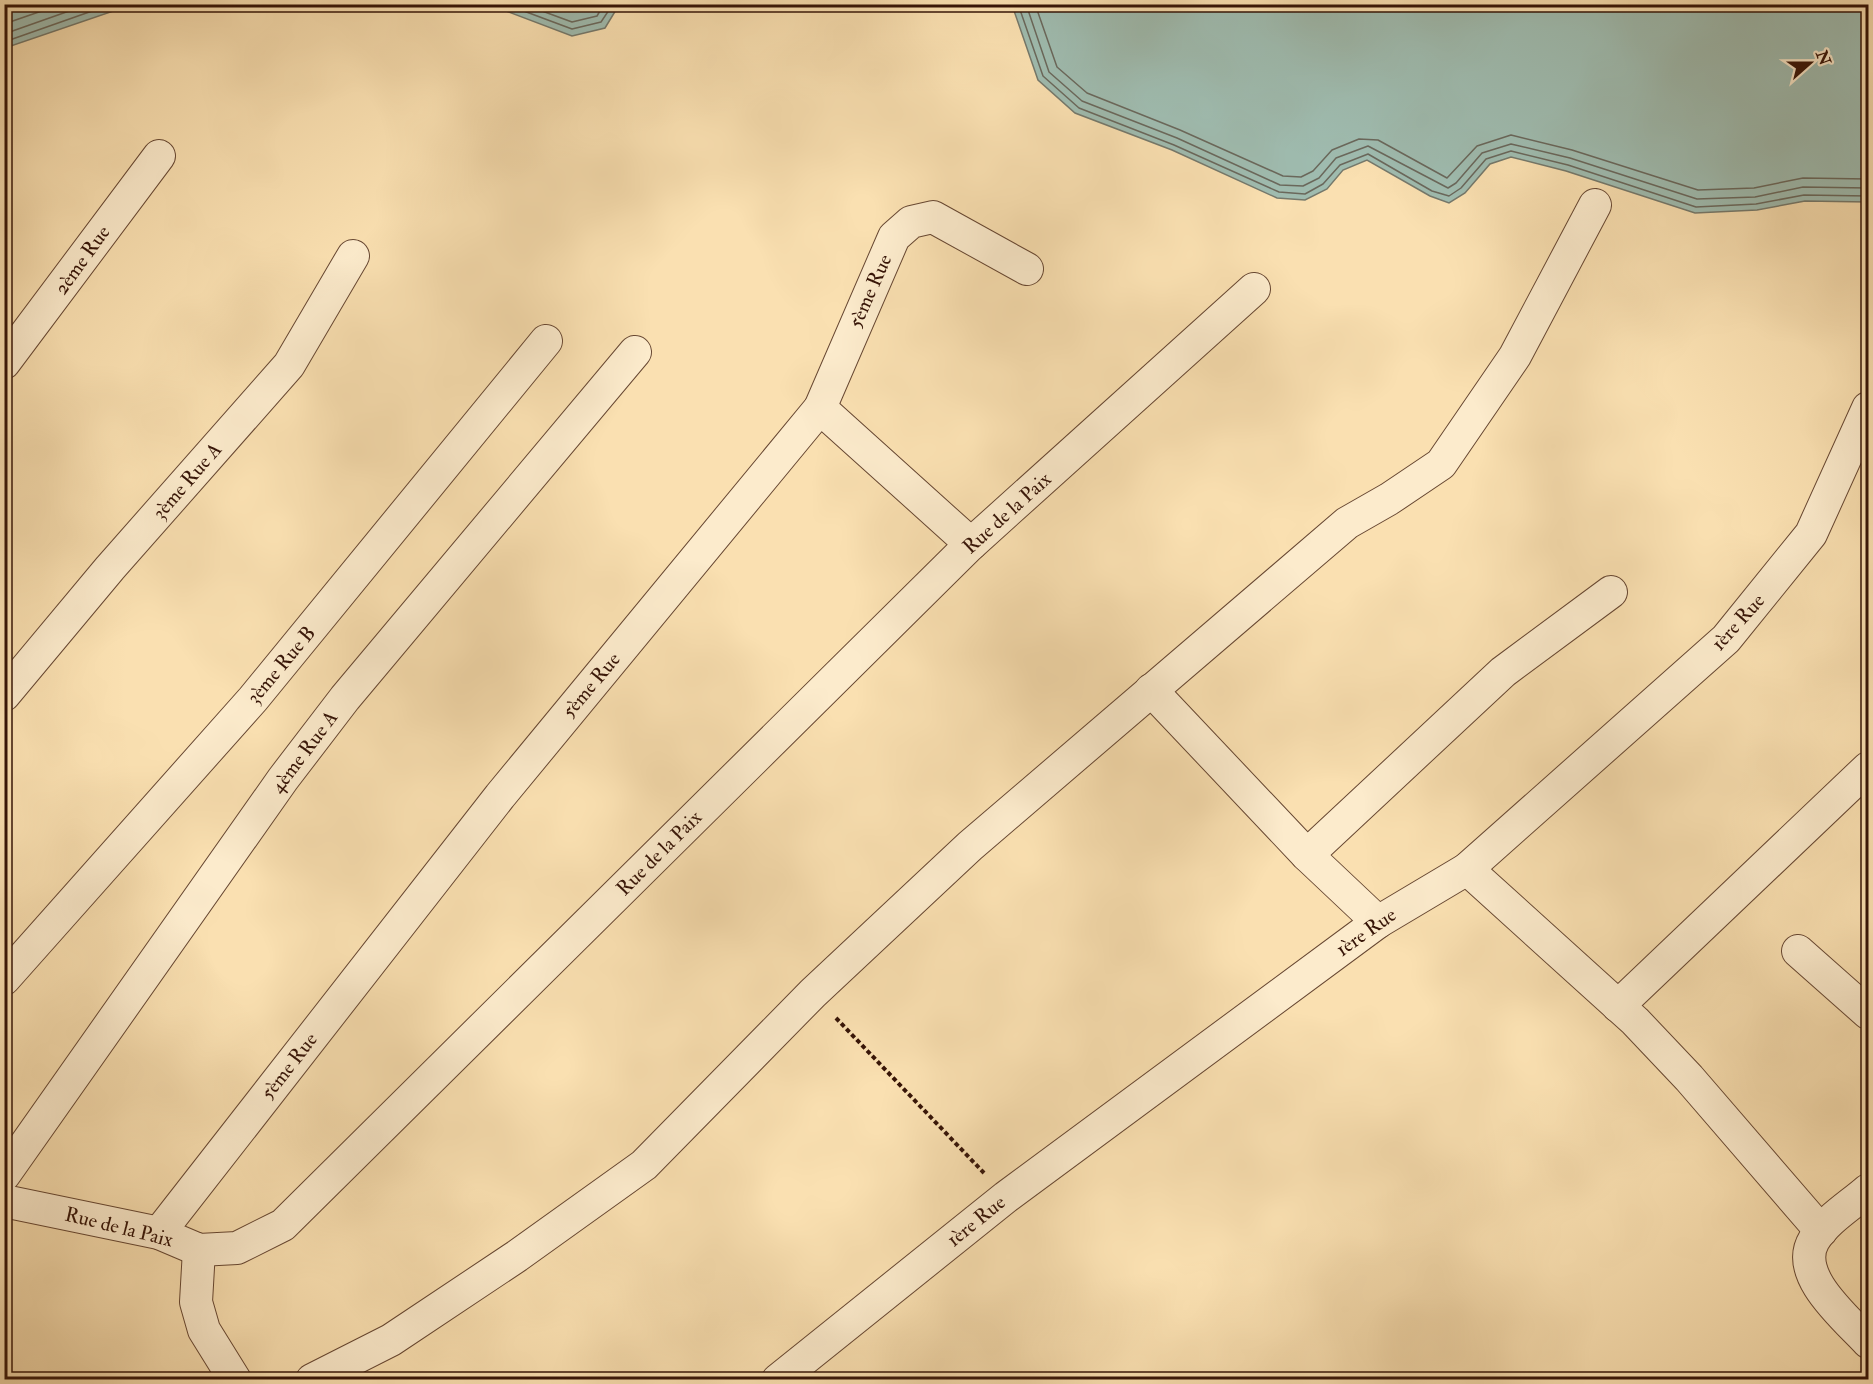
<svg xmlns="http://www.w3.org/2000/svg" width="1873" height="1384" font-family="'IM FELL Double Pica',serif">
<style>
.water{fill:#9fbcb0;stroke:#75796c;stroke-width:1.5}
.lines{fill:none;stroke-linecap:round;stroke-linejoin:round}
.shore{stroke:#6a685c;stroke-width:1.5}
.minor-casing{stroke:#674732;stroke-width:34}
.path{stroke:#361407;stroke-width:4;stroke-dasharray:4.5 3;stroke-linecap:butt}
.minor{stroke:#fcebcc;stroke-width:32}
.labels{text-anchor:middle;dominant-baseline:central;stroke-width:4.5;stroke-linejoin:round;paint-order:stroke}
.street-label{font-size:20px;fill:#361407;stroke:#fcebcc}
</style>
<rect width="100%" height="100%" fill="#fae0b1"/>
<filter id="stains"><feTurbulence type="fractalNoise" baseFrequency=".00333" numOctaves="4"/><feColorMatrix values="0 0 0 0 .2 0 0 0 0 .09 0 0 0 0 .02 0 0 0 .5 -.17"/></filter>
<radialGradient id="worn" r=".72"><stop offset=".6" stop-color="#630" stop-opacity="0"/><stop offset="1" stop-color="#630" stop-opacity=".3"/></radialGradient>
<!-- water -->
<g class="water">
<polygon points="5,4 131,4 131,5 5,48"/>
<polygon points="490,5 619,4 619,5 605,28 572,36"/>
<polygon points="1012,5 1868,5 1868,202 1805,201 1757,210 1695,213 1566,171 1511,157 1490,164 1465,193 1449,203 1430,196 1367,160 1343,170 1327,189 1305,200 1277,198 1172,150 1075,113 1038,80"/>
</g>
<g class="lines">
<!-- shore -->
<g class="shore">
<polyline points="505,4 572,29 601,22 613,4"/>
<polyline points="523,4 572,22 597,16 604,4"/>
<polyline points="1018,4 1043,76 1079,108 1174,145 1279,192 1305,194 1323,184 1340,165 1368,154 1432,191 1449,196 1461,188 1486,159 1511,151 1568,165 1696,207 1756,204 1804,195 1868,196"/>
<polyline points="1026,4 1049,72 1082,101 1177,138 1280,185 1303,186 1319,178 1336,158 1368,146 1448,188 1456,183 1482,153 1511,144 1570,158 1697,199 1755,197 1803,187 1868,188"/>
<polyline points="1035,4 1057,67 1087,93 1180,130 1283,176 1301,177 1313,171 1332,150 1359,139 1378,140 1447,178 1477,146 1511,135 1572,150 1698,190 1754,188 1803,178 1868,179"/>
<polyline points="4,24 62,4"/>
<polyline points="4,34 89,4"/>
<polyline points="4,42 112,4"/>
</g>
<defs>
<g id="minor">
<polyline points="4,363 159,156"/>
<polyline points="820,408 971,544"/>
<polyline points="1151,690 1307,855 1378,922"/>
<polyline points="4,695 110,568 289,365 353,256"/>
<polyline points="1307,855 1503,672 1611,592"/>
<polyline points="1467,869 1635,1021 1689,1078 1821,1231"/>
<polyline points="1798,951 1868,1013"/>
<polyline points="4,979 253,699 546,341"/>
<polyline points="1618,1006 1868,768"/>
<polyline points="4,1175 283,779 345,698 635,352"/>
<path d="M1868 1190C1851 1205 1826 1220 1814 1240 1793 1275 1846 1318 1868 1342"/>
<polyline points="4,1201 159,1233 199,1250 237,1248 283,1225 971,544 1254,289"/>
<polyline points="159,1233 500,796 820,408 894,237 911,222 933,217 1027,269"/>
<polyline points="199,1250 196,1302 204,1330 235,1380"/>
<polyline points="312,1380 391,1340 517,1256 644,1165 813,993 970,846 1347,523 1389,499 1441,464 1515,356 1595,205"/>
<polyline points="778,1380 1006,1197 1378,922 1467,869 1726,639 1811,534 1868,408"/>
</g>
</defs>
<!-- minor casing -->
<use href="#minor" class="minor-casing"/>
<!-- path -->
<polyline class="path" points="836,1018 984,1173"/>
<!-- minor -->
<use href="#minor" class="minor"/>
</g>
<g class="labels">
<!-- street labels -->
<g class="street-label">
<text transform="translate(82 260) rotate(-54)">2ème Rue</text>
<text transform="translate(870 291) rotate(-66)">5ème Rue</text>
<text transform="translate(187 481) rotate(-49)">3ème Rue A</text>
<text transform="translate(1007 513) rotate(-42)">Rue de la Paix</text>
<text transform="translate(1738 622) rotate(-48)">1ère Rue</text>
<text transform="translate(281 665) rotate(-50)">3ème Rue B</text>
<text transform="translate(591 685) rotate(-50)">5ème Rue</text>
<text transform="translate(304 752) rotate(-53)">4ème Rue A</text>
<text transform="translate(659 853) rotate(-45)">Rue de la Paix</text>
<text transform="translate(1366 932) rotate(-35)">1ère Rue</text>
<text transform="translate(289 1066) rotate(-52)">5ème Rue</text>
<text transform="translate(976 1221) rotate(-39)">1ère Rue</text>
<text transform="translate(119 1227) rotate(14)">Rue de la Paix</text>
</g>
</g>
<!-- margin -->
<rect width="1873" height="1384" fill="none" stroke="#fae0b1" stroke-width="24"/>
<rect x="6" y="6" width="1861" height="1372" fill="none" stroke="#361407" stroke-width="3"/>
<rect x="12" y="12" width="1849" height="1360" fill="none" stroke="#361407" stroke-width="1.5"/>
<!-- north arrow -->
<g transform="translate(1810 63) rotate(69)" stroke="#fcebcc" stroke-width="4.5" paint-order="stroke">
<path d="M0-4.5L10 22L0 15L-10 22Z" fill="#361407"/>
<text y="-9" font-size="16" font-weight="bold" text-anchor="middle" fill="#361407">N</text>
</g>
<rect width="100%" height="100%" filter="url(#stains)"/>
<rect width="100%" height="100%" fill="url(#worn)"/>
</svg>
